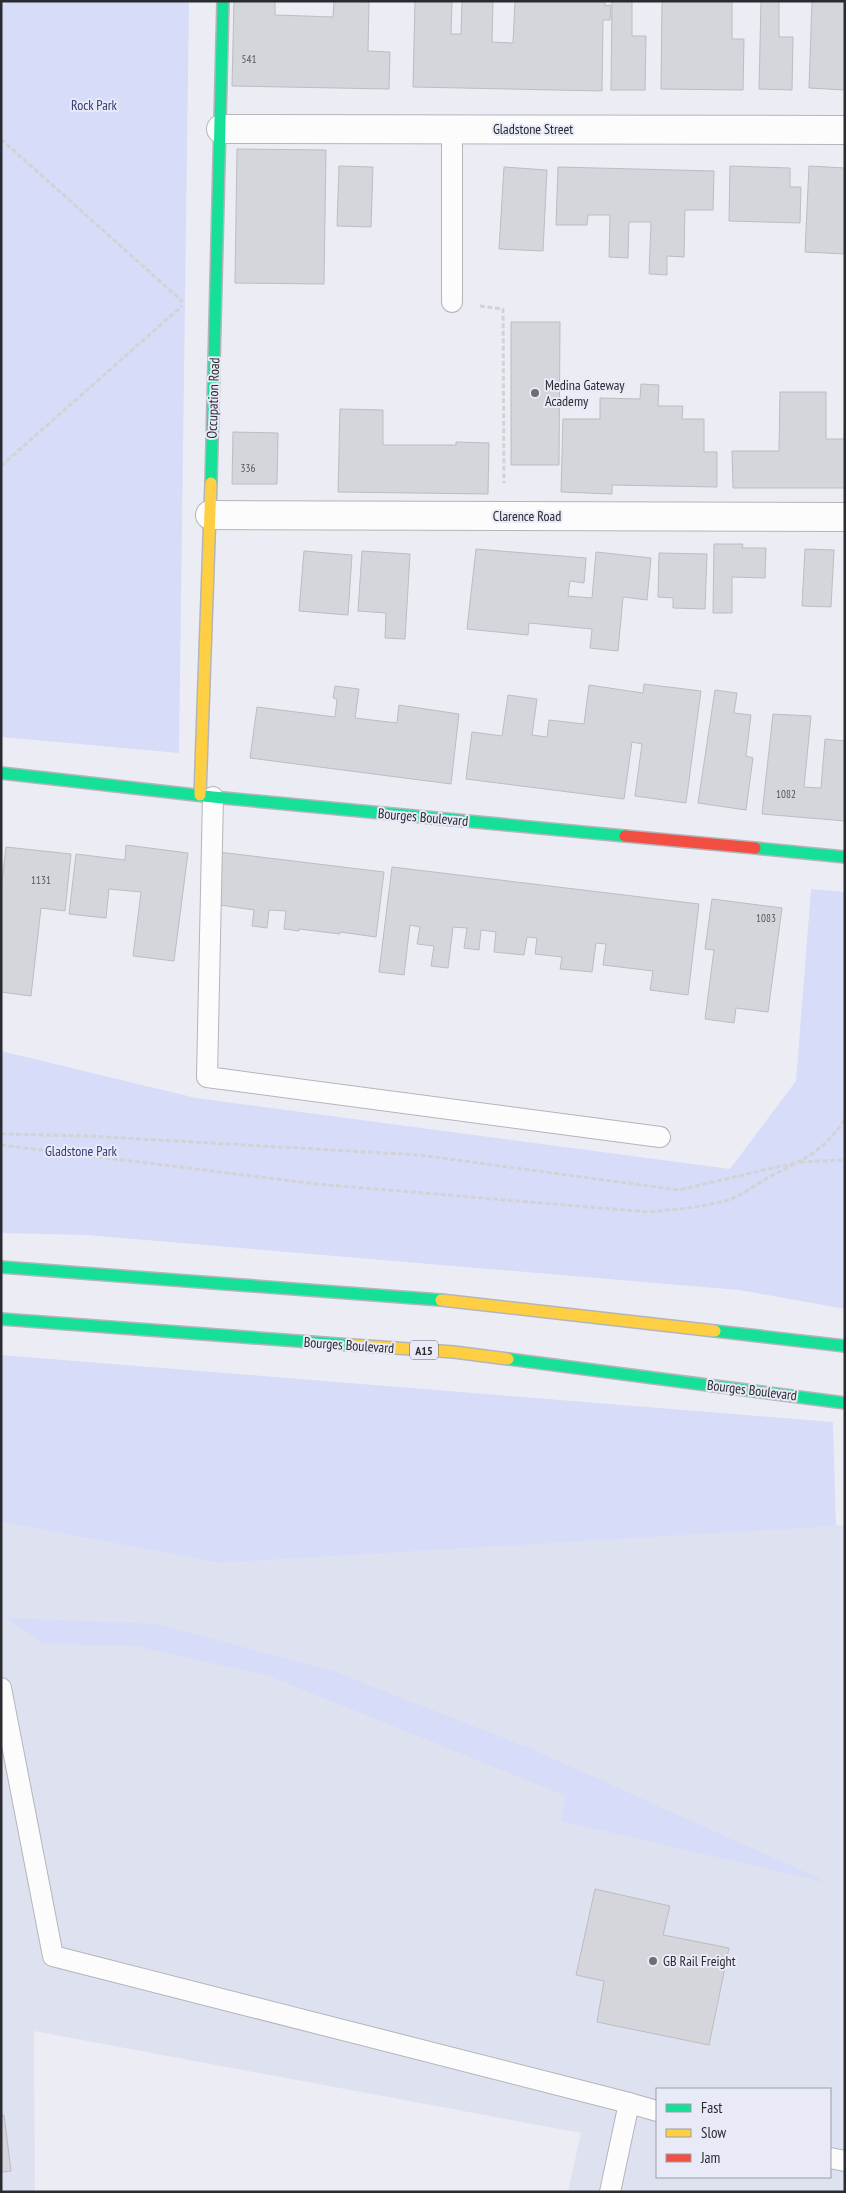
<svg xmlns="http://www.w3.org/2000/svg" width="846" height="2193" font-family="'PT Sans Narrow',sans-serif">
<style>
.built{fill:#dee1ef;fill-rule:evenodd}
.green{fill:#d7dcf8}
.building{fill:#d5d6db;stroke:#bcbcc1}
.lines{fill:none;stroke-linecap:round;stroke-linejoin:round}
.lane-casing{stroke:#b4b5ba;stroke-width:22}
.street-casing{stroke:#b4b5ba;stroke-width:30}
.fast-casing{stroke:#b4b5ba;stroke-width:14}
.slow-casing{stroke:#b4b5ba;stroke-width:14}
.jam-casing{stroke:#b4b5ba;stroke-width:14}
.path{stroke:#d2d3d5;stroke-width:3;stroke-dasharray:5 2.5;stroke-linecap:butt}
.lane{stroke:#fcfcfd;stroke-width:20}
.street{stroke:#fcfcfd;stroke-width:28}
.fast{stroke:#16e098;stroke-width:11}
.slow{stroke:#ffcf43;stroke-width:11}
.jam{stroke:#f24e42;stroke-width:11}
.poi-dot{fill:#6e6f75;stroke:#e8eaf7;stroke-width:2}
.labels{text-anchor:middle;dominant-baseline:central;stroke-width:4;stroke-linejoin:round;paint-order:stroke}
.number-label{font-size:11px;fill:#55565b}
.shield{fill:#e8eaf7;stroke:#63646c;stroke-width:1}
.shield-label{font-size:12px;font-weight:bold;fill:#2a2b30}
.park-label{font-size:14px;fill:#373b75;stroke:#e8eaf7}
.street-label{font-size:14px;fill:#2a2b30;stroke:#e8eaf7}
.poi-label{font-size:14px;fill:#2a2b30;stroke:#e8eaf7;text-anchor:start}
</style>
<rect width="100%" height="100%" fill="#ecedf4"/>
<!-- built -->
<path class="built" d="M1 1522 219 1563 845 1525V2192H568L581 2133 34 2031 35 2192H1ZM657 2089H830V2177H657Z"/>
<!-- green -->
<g class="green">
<polygon points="1,1 189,1 179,753 1,737"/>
<polygon points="811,889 845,892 845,1309 739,1290 86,1235 1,1233 1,1051 196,1098 730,1169 796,1081"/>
<polygon points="1,1355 833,1422 836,1526 219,1563 1,1522"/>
<polygon points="6,1618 156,1624 333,1671 534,1750 829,1883 561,1821 566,1796 269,1676 136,1646 44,1644"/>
</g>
<!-- building -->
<g class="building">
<polygon points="234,1 275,1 275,15 333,17 334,1 369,2 368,51 390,52 389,89 232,86"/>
<polygon points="415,1 452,1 451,34 461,34 462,1 493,1 492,42 513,43 515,1 605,1 605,6 611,5 610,20 603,20 602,91 413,87"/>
<polygon points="612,1 632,1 632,36 646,36 645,90 611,90"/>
<polygon points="662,1 732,1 732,39 744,39 743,90 661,89"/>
<polygon points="761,1 779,1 779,37 793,37 792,90 759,89"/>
<polygon points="812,1 845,1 845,90 809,88"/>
<polygon points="237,149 326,150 324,284 235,283"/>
<polygon points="339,166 373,167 371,227 337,226"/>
<polygon points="730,166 790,168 790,187 801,187 800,223 729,221"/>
<polygon points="809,166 845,168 845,254 805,252"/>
<polygon points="504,167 547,170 543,251 499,249"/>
<polygon points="558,167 714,171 713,210 685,210 684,257 667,256 667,275 649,274 651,222 629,222 628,258 609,257 610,215 588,215 587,225 556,225"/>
<polygon points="511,322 560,322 559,465 511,465"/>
<polygon points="641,384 659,385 658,406 683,406 682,419 704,419 704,452 717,452 717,487 612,485 612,494 561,492 563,419 600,419 600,398 640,399"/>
<polygon points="780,392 826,392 826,439 844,439 845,408 845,488 733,488 732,451 779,451"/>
<polygon points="340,409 383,410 383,445 456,445 456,442 489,443 488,494 338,492"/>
<polygon points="233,432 278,433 277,484 232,484"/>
<polygon points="714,544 743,544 742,548 766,548 765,578 732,577 732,613 713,613"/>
<polygon points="476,549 586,558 584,583 570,581 568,596 592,598 596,552 651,558 647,600 623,597 618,651 590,648 592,629 529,623 528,635 467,629"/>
<polygon points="805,549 834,550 831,607 802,606"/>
<polygon points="304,551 352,555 348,615 299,611"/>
<polygon points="362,551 410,554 405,639 385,638 386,613 358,611"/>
<polygon points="659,553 707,554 705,609 673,608 673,598 658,597"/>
<polygon points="644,684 701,691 686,803 635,796 642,744 632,742 624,799 466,779 472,732 502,736 508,695 537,699 532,735 547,737 549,720 584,724 589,685 643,693"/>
<polygon points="335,686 359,689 355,718 397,723 399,705 459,714 451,784 250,758 257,707 335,717 337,699 333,698"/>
<polygon points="715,690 737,693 734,713 751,715 746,756 753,758 746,810 698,803"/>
<polygon points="773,714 811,716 804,787 821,788 825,739 845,741 845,821 762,814"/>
<polygon points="126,845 188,853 174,961 133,956 141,892 109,889 106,918 69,914 76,854 125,860"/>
<polygon points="6,847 71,854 65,911 41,908 31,996 1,992 1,890"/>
<polygon points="219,852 384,872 376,937 340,932 340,934 299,929 299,931 284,929 286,911 269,910 267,928 252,926 254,910 213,904"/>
<polygon points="392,867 699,904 688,995 650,990 653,971 603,965 606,944 596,943 592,972 560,969 562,957 535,954 537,938 527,937 524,955 494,952 496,932 481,930 479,950 464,948 467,928 453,927 448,968 431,966 434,946 417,944 420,927 410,925 404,975 379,972"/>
<polygon points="712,899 782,908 768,1012 736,1008 734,1023 705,1019 714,950 705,949"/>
<polygon points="595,1889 670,1906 663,1935 729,1948 709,2045 597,2022 604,1981 576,1975"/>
<polygon points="4,2115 11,2171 1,2172 1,2116"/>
</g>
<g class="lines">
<defs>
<g id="lane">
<polyline points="452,302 452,129"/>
<polyline points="213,797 207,1077 660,1137"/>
<polyline points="1,1688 53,1956 629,2103 610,2192"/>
<polyline points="629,2103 657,2111"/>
<polyline points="830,2158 845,2161"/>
</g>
<g id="street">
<polyline points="221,129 845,130"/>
<polyline points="210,515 845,517"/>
</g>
<g id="fast">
<polyline points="211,483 223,1"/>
<polyline points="1,773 213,797 625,836"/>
<polyline points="755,848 845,857"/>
<polyline points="1,1267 441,1300"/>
<polyline points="1,1319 352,1345"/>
<polyline points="715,1331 845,1346"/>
<polyline points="508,1359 845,1403"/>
</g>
<g id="slow">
<polyline points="200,795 211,483"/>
<polyline points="441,1300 715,1331"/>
<polyline points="352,1345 454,1352 508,1359"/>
</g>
<polyline id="jam" points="625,836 755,848"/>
</defs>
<!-- lane casing -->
<use href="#lane" class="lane-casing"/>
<!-- street casing -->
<use href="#street" class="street-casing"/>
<!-- fast casing -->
<use href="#fast" class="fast-casing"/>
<!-- slow casing -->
<use href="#slow" class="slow-casing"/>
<!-- jam casing -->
<use href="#jam" class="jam-casing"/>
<!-- path -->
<g class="path">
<polyline points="1,139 183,302"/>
<polyline points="480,306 503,309 504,483"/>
<polyline points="1,466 182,306"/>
<polyline points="1,1134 89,1136 419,1155 679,1190 794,1163"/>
<path d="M1 1145 317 1184 648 1212C675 1210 702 1207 728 1200 740 1197 753 1186 764 1180 798 1161 823 1154 845 1119"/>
<polyline points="800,1162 845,1160"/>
</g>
<!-- lane -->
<use href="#lane" class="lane"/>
<!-- street -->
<use href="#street" class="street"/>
<!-- fast -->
<use href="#fast" class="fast"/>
<!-- slow -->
<use href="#slow" class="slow"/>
<!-- jam -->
<use href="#jam" class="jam"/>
</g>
<!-- markers -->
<g class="poi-dot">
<circle cx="535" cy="393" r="5"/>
<circle cx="653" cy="1961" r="5"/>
</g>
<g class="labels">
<!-- number labels -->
<g class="number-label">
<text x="249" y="59">541</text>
<text x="248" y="468">336</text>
<text x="786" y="794">1082</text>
<text x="41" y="880">1131</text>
<text x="766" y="918">1083</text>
</g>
<!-- shield labels -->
<rect class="shield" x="410" y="1340.5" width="28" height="19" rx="4"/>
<g class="shield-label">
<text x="424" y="1350">A15</text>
</g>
<!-- park labels -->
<g class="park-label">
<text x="94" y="105">Rock Park</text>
<text x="81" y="1151">Gladstone Park</text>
</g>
<!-- street labels -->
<g class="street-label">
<text x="533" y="129">Gladstone Street</text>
<text transform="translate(213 398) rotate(-88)">Occupation Road</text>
<text x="527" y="516">Clarence Road</text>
<text transform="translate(423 817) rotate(5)">Bourges Boulevard</text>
<text transform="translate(349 1345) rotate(4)">Bourges Boulevard</text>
<text transform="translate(752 1390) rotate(7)">Bourges Boulevard</text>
</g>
<!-- poi labels -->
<g class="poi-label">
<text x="545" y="385">Medina Gateway<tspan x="545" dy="16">Academy</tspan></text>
<text x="663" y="1961">GB Rail Freight</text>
</g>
</g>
<!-- border -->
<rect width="846" height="2193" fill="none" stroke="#2a2b30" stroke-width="5"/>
<!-- legend -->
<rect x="656" y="2088" width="175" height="90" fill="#e8eaf7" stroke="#9c9ea7"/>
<rect x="666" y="2104" width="25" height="8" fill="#16e098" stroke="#9c9ea7"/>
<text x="701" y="2113" font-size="15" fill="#2a2b30">Fast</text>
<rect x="666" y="2129" width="25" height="8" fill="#ffcf43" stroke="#9c9ea7"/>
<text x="701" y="2138" font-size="15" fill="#2a2b30">Slow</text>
<rect x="666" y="2154" width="25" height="8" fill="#f24e42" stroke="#9c9ea7"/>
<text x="701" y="2163" font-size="15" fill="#2a2b30">Jam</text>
</svg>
